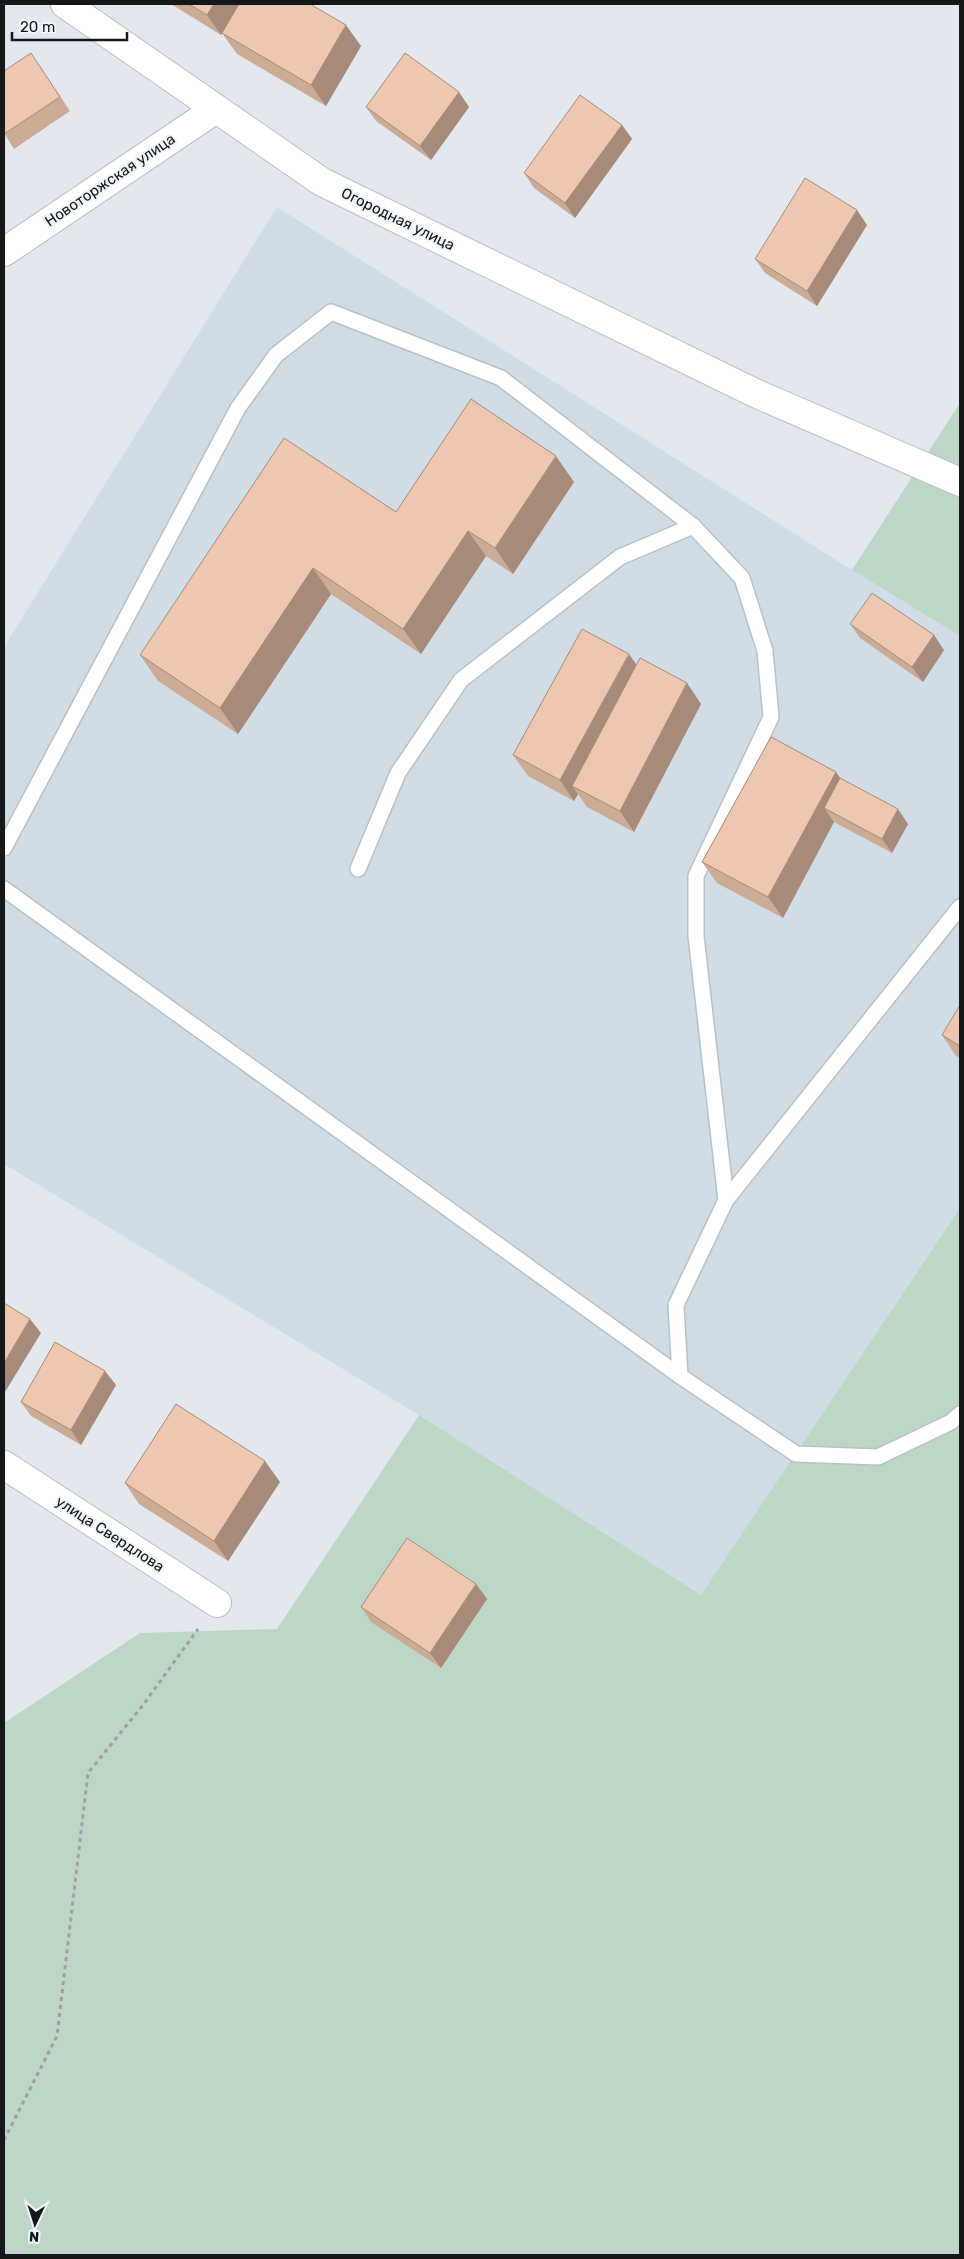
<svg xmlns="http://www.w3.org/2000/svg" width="964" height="2259" font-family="Rubik,sans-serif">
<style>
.built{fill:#d0dde7}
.green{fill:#bed6c6}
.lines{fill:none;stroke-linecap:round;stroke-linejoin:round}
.service-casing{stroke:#bac0c5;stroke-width:18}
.minor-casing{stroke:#bac0c5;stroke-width:30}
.path{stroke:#9ca0a5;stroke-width:3;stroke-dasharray:4 4;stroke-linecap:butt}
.service{stroke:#fff;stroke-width:15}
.minor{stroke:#fff;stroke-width:28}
.wall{fill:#ccab96}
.shaded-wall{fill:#a68b7a}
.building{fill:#edc7af;stroke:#a68b7a}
.labels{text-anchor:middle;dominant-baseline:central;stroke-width:4;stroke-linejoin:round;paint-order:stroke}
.street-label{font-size:15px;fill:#151719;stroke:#eff6fb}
</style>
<rect width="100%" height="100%" fill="#e2e8ee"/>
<!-- built -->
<polygon class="built" points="277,207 852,570 960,636 960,1208 701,1596 419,1415 4,1164 4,647"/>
<!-- green -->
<g class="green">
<polygon points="960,403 960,636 852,570"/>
<polygon points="960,1208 960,2255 4,2255 4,1723 140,1633 277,1629 419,1415 701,1595"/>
</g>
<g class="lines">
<defs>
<g id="service">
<polyline points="4,848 238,408 276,355 331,312 501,378 693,526"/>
<polyline points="358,869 398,773 461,680 620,557 693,526 742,578 765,651 771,717 696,876 696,936 726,1200"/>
<polyline points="4,889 680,1376"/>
<polyline points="960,907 726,1200 676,1305 680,1376 796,1454 878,1457 951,1422 960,1414"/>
</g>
<g id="minor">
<polyline points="65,4 322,182 755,393 960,482"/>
<polyline points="4,252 216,109"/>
<polyline points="4,1465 217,1603"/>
</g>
</defs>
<!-- service casing -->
<use href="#service" class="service-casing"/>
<!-- minor casing -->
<use href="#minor" class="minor-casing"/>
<!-- path -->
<polyline class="path" points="4,2140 57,2036 88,1773 143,1705 198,1629"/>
<!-- service -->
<use href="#service" class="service"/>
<!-- minor -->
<use href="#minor" class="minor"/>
</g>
<!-- wall -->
<g class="wall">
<polygon points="171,4 310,4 361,46 326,106 237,54 222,33 221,35"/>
<polygon points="41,68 70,111 14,149 4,133"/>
<polygon points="366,107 469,107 431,160 376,121"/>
<polygon points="622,125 632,139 575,218 534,188 524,173"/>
<polygon points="867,225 817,306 765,273 755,259"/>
<polygon points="574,482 513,574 486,556 421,654 331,594 238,734 158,681 140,655 396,512"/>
<polygon points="850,624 944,650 923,682 860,638"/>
<polygon points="636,665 701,704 634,832 587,807 578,794 574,801 528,776 513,755"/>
<polygon points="840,778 908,824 892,853 834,822 783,918 717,883 702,862"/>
<polygon points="960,1005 960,1058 956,1056 942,1035"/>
<polygon points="116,1385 81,1445 31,1416 21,1402"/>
<polygon points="280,1482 228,1561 139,1504 125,1483"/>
<polygon points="487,1599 441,1668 371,1622 361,1607"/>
</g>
<!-- shaded-wall -->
<g class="shaded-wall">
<polygon points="214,4 241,4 221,35 207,15"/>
<polygon points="346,25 361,46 326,106 311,85"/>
<polygon points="459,92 469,107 431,160 420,146"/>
<polygon points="622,125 632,139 575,218 565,203"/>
<polygon points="857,210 867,225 817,306 807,291"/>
<polygon points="556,456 574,482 513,574 495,548"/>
<polygon points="468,531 486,556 421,654 403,629"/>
<polygon points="313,568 331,594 238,734 220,708"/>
<polygon points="934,635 944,650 923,682 912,667"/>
<polygon points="629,654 643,674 572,786 578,794 574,801 560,780"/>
<polygon points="687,683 701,704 634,832 620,811"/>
<polygon points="836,772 851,793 824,808 834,822 783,918 768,897"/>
<polygon points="898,809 908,824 892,853 882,839"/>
<polygon points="30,1319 41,1333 5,1392 4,1391 4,1363"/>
<polygon points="105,1371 116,1385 81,1445 71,1430"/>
<polygon points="265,1461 280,1482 228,1561 214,1541"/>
<polygon points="476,1584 487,1599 441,1668 430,1653"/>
</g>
<!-- building -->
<g class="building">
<polygon points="189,4 214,4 207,15"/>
<polygon points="239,4 310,4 346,25 311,85 222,33"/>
<polygon points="31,53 60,97 4,134 4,71"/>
<polygon points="405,53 459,92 420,146 366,107"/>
<polygon points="580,95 622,125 565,203 524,173"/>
<polygon points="805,178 857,210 807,291 755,259"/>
<polygon points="471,399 556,456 495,548 468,531 403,629 313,568 220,708 140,655 284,438 396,512"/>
<polygon points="872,593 934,635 912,667 850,624"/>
<polygon points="582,629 629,654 560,780 513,755"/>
<polygon points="640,658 687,683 620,811 572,786"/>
<polygon points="771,737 836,772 768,897 702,862"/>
<polygon points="840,778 898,809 882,839 824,808"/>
<polygon points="960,1005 960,1046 942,1035"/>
<polygon points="4,1303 30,1319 4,1363"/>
<polygon points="55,1342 105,1371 71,1430 21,1402"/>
<polygon points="176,1404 265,1461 214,1541 125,1483"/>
<polygon points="407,1538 476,1584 430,1653 361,1607"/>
</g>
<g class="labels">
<!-- street labels -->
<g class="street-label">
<text transform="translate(110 180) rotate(-34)">Новоторжская улица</text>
<text transform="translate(398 219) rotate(26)">Огородная улица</text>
<text transform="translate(110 1534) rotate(33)">улица Свердлова</text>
</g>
</g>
<!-- border -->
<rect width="964" height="2259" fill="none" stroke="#151719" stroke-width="10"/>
<!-- north arrow -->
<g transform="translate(35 2224) rotate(184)" stroke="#eff6fb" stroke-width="4" paint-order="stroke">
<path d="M0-4L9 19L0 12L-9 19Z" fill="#151719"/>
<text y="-8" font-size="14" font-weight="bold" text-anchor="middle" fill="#151719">N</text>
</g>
<!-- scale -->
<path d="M12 32v8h115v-8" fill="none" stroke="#151719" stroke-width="2.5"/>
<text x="20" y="32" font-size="15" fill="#151719" stroke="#eff6fb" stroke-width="4" paint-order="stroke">20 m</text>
</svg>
